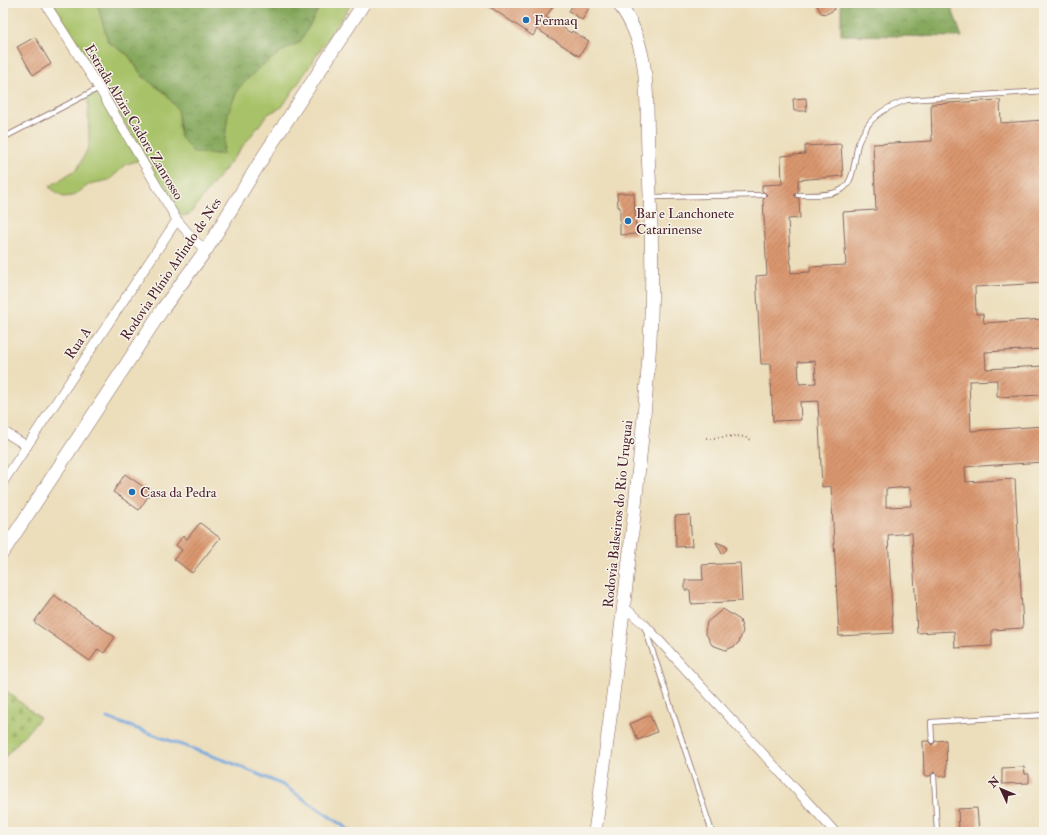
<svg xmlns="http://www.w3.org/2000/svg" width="1047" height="835" font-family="'IM FELL Double Pica',serif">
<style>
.grass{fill:#a7c268;stroke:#78704a}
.forest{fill:url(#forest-crowns);stroke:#686444}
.cemetery{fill:url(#cemetery-stones);stroke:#78704a}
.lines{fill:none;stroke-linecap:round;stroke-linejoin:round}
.stream{stroke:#73a6df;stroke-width:3}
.building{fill:url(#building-hatch);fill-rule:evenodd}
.lane-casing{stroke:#83625d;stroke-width:6}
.street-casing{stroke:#83625d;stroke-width:10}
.secondary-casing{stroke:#83625d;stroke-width:14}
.path{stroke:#83625d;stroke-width:2;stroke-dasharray:1 3;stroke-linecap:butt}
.lane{stroke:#fff;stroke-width:4.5}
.street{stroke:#fff;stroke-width:9}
.secondary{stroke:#fff;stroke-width:13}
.poi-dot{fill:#1f6fb2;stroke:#f7f3e8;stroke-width:1.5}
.labels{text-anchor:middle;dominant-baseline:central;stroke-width:3;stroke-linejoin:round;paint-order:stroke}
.poi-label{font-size:14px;fill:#4a1f2b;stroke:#f7f3e8;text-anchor:start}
.street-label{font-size:14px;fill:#4a1f2b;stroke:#f7f3e8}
</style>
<defs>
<pattern id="forest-crowns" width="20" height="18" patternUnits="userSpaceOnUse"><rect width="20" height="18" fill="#85a85c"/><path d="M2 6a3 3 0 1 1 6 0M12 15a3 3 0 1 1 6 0" fill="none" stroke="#6f884c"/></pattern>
<pattern id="cemetery-stones" width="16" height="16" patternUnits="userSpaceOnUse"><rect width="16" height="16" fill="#a7c268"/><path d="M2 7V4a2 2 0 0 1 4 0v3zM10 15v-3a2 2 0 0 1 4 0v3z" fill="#91a65a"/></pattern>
<pattern id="building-hatch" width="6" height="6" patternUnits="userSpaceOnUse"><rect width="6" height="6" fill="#da976f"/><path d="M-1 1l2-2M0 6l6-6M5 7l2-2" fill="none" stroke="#b37b5b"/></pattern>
</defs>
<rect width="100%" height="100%" fill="#f7f3e8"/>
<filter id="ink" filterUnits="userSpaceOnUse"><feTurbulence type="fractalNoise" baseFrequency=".025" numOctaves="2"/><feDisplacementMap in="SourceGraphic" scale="8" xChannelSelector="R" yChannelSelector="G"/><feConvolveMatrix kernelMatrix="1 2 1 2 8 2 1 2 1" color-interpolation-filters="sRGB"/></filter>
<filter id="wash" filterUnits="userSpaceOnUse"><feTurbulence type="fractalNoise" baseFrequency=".012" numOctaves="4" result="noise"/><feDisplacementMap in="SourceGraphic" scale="16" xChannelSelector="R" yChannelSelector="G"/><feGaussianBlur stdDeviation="0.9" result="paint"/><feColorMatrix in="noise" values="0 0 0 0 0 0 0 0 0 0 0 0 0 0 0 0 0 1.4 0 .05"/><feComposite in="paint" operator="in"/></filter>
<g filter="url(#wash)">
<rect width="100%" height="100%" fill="#ecdebb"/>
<!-- grass -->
<g class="grass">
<polygon points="53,3 97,3 108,42 128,55 143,77 164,92 178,110 180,136 194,153 223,154 228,113 238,89 260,67 282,51 300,42 322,3 352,3 282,107 268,114 189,215 181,216 174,212 123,120"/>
<polygon points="99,88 140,160 127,164 109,180 90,184 73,196 63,197 49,187 78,168 89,146 88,95"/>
</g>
<!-- forest -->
<g class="forest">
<polygon points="97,3 322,3 300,42 282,51 260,67 238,89 228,113 223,154 194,153 180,136 178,110 164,92 143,77 128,55 108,42"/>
<polygon points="841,3 950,3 962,37 841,35"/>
</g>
<!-- cemetery -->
<polygon class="cemetery" points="3,688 40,718 3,759"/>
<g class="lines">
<!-- stream -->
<polyline class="stream" points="107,718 232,763 283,785 352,832"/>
</g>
<g id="blocks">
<!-- building -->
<g class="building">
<polygon points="484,3 555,3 546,17 571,33 572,31 589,41 579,56 537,29 533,36"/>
<polygon points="574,3 581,3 589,8 582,20 569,11"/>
<polygon points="816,3 836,3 834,10 826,14 821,13"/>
<polygon points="35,37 51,64 33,75 17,47"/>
<polygon points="806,98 807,111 794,111 793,99"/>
<path d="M1000 100 1001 123 1044 120V283L975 287 976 314H983L984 323 1044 319V349L985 352 986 369 1044 366V395L997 397V380L969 381 971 431 1044 426V462L965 467 966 482 1015 479 1023 628 992 630V646L955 648 954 631 917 633 912 533 888 535 893 633 839 636 831 486 822 487 818 401 800 402 801 420 773 421 770 364H761L756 276 767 275 763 199 767 195 762 191V185L782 184 781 156 805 154V146L841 144 843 176 798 180V191L794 195 799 199 800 218 788 219 791 273 810 272V267L846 265 843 212 876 210 873 144 932 141 931 104ZM815 361 816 383 799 384 798 362ZM910 487 911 506 886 507V489Z"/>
<polygon points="617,193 634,193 636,234 620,235 620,207 618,207"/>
<polygon points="125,474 151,492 139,510 113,492"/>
<polygon points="690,515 692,546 676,547 675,516"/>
<polygon points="200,523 220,538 192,573 174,559 182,550 176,545 183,536 187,539"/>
<polygon points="716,542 726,546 727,549 722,554"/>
<polygon points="740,563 742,601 691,604 690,590 685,590 685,580 703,580 702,565"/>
<polygon points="54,595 115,637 104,653 98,649 90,661 34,622"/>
<polygon points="723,609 740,620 743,631 739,642 735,646 726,650 712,645 705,632 707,622"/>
<polygon points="650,715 657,732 638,740 630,724"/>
<polygon points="946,740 947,776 938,776 934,772 930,776 924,776 923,741 928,741 932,745 936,741"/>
<polygon points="1024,767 1025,774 1029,774 1029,783 1002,784 1002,768"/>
<polygon points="977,808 979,832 959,832 958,809"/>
</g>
</g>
</g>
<g filter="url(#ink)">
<use href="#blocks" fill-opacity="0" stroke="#83625d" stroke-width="1"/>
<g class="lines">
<defs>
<g id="lane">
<polyline points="3,138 99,88"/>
<path d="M798 195C811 195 827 196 839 191 855 185 854 158 858 144 860 138 865 130 868 125 877 112 892 105 907 100L1044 91"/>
<polyline points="652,197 763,195"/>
<polyline points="645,628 712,832"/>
<polyline points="932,741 931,722 1044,715"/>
<polyline points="934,776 937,832"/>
</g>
<g id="street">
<polyline points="45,3 99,88 177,220 194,240 206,250"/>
<polyline points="3,431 27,446"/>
<polyline points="3,482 177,220"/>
<polyline points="624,607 644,624 835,832"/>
</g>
<g id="secondary">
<polyline points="3,552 164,307 206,250 265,154 364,3"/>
<path d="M595 832C610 723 623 615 635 506 641 443 649 380 651 317 653 262 651 207 648 153 646 102 652 45 618 3"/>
</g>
</defs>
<!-- lane casing -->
<use href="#lane" class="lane-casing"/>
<!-- street casing -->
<use href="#street" class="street-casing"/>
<!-- secondary casing -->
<use href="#secondary" class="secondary-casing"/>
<!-- path -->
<path class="path" d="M706 438C721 439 738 432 751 440"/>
<!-- lane -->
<use href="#lane" class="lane"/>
<!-- street -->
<use href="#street" class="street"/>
<!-- secondary -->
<use href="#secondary" class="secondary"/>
</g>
</g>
<!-- markers -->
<g class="poi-dot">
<circle cx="526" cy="20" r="4"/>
<circle cx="628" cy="221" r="4"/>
<circle cx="132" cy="492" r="4"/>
</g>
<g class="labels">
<!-- poi labels -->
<g class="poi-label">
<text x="534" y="20">Fermaq</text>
<text x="636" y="213">Bar e Lanchonete<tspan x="636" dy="16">Catarinense</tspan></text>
<text x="140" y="492">Casa da Pedra</text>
</g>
<!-- street labels -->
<g class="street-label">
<text transform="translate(134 122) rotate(59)">Estrada Alzira Cadore Zanrosso</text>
<text transform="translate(171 269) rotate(-56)">Rodovia Plínio Arlindo de Nes</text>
<text transform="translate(78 343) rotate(-56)">Rua A</text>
<text transform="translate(618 514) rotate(-84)">Rodovia Balseiros do Rio Uruguai</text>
</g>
</g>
<!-- margin -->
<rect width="1047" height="835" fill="none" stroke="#f7f3e8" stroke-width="16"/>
<!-- north arrow -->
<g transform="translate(1001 789) rotate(314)" stroke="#f7f3e8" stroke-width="3" paint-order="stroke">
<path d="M0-3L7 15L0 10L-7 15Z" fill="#4a1f2b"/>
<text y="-6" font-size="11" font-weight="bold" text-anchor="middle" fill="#4a1f2b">N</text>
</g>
</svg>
